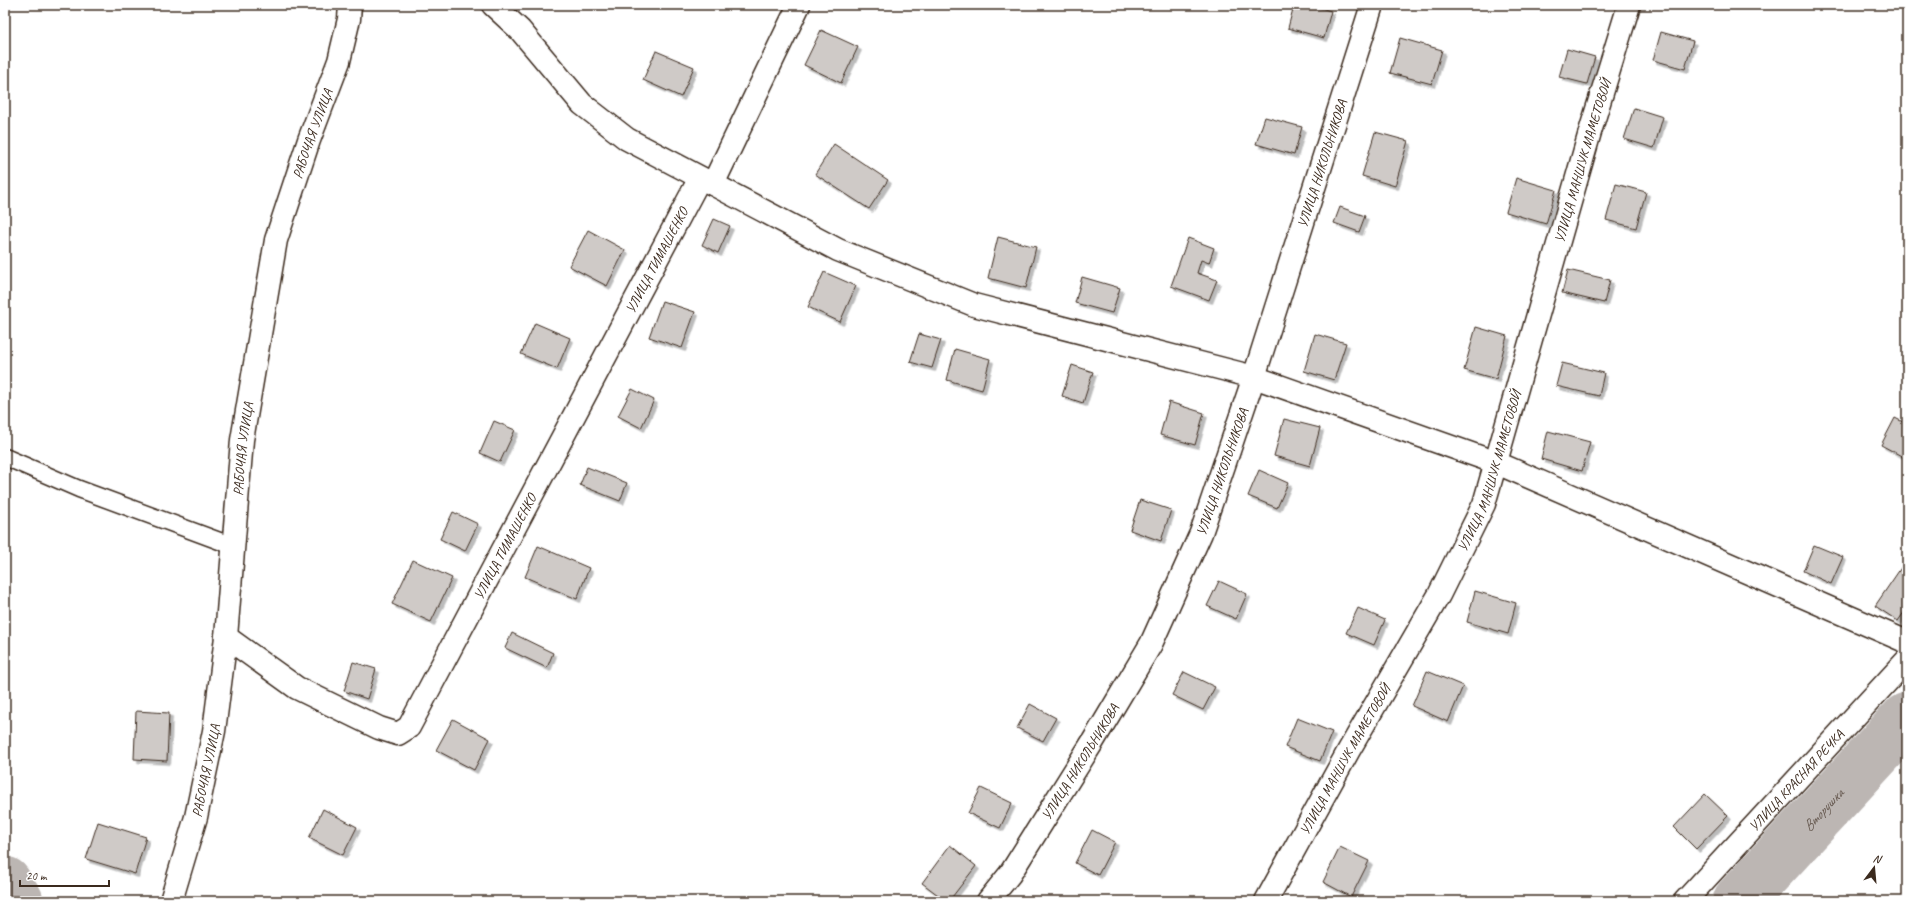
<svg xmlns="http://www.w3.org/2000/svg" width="1912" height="906" font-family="Caveat,sans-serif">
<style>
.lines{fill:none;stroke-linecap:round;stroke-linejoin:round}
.river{stroke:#bcb6b3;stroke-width:53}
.building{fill:#cfcac7;stroke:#3b2a1e;filter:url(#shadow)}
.lane-casing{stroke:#3b2a1e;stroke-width:19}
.street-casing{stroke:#3b2a1e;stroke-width:25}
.lane{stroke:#fff;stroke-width:16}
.street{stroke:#fff;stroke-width:22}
.labels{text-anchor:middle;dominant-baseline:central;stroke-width:3;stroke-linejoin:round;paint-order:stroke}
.street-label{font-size:14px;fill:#3b2a1e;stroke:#fff}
.water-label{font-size:15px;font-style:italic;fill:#685b52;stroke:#fff}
</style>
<defs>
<filter id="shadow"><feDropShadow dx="3.5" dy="3.5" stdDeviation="0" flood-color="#0004"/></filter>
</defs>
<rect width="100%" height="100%" fill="#fff"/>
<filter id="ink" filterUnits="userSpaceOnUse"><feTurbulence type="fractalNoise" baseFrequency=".025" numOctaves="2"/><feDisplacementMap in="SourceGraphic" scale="8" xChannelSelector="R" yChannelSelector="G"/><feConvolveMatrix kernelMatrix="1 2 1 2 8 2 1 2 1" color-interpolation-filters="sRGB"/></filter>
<g filter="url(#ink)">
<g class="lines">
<!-- river -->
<g class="river">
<polyline points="5,883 17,901"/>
<path id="s1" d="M1739 901 1907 719"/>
</g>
</g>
<!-- building -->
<g class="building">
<polygon points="1294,5 1310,5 1331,11 1324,38 1288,28"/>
<polygon points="821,30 858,47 841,83 804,65"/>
<polygon points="1661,32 1693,41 1685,69 1653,60"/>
<polygon points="1400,38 1442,50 1432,84 1390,73"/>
<polygon points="1567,49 1595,57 1587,84 1559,77"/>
<polygon points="656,51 694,67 681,97 643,80"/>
<polygon points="1634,108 1663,117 1654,148 1624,139"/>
<polygon points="1265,117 1302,127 1294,155 1256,144"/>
<polygon points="1375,132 1408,141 1395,186 1362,176"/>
<polygon points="834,144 888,180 869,209 815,174"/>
<polygon points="1516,178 1556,190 1546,224 1506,212"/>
<polygon points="1616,184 1646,192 1636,228 1606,220"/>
<polygon points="1340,207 1365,216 1359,232 1334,223"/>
<polygon points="714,219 730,226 718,253 702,245"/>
<polygon points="588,230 625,250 607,286 569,266"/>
<polygon points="998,237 1036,247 1026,288 988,278"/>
<polygon points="1188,238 1214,248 1209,263 1201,260 1197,273 1217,280 1209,300 1171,286"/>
<polygon points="1568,270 1610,280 1604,303 1562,293"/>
<polygon points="824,272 856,286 840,322 808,307"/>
<polygon points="1082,277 1120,288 1112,313 1075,303"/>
<polygon points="662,301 695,312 682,348 649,337"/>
<polygon points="535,323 570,338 557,369 521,354"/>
<polygon points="1476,327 1507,336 1496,379 1464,370"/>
<polygon points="919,334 941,340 932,368 910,362"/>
<polygon points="1315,334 1346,343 1334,380 1304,371"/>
<polygon points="955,349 990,359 982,390 947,380"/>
<polygon points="1562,363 1604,373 1599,396 1556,386"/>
<polygon points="1072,365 1093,372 1083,403 1062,396"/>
<polygon points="632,389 654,400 641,428 618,416"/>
<polygon points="1169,402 1204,413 1195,445 1160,435"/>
<polygon points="1895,418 1907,424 1907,459 1881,445"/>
<polygon points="1284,419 1320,428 1310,466 1274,456"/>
<polygon points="494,421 515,430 500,462 480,453"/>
<polygon points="1548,431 1590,442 1582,471 1541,459"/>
<polygon points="587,467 627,483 620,501 580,485"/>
<polygon points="1259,470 1288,483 1277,508 1248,496"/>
<polygon points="1140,500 1171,510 1161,541 1130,530"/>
<polygon points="453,512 478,524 465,551 440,539"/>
<polygon points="1814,545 1843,557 1831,584 1803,571"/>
<polygon points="538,546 589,568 577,599 525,577"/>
<polygon points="1907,559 1907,608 1898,621 1875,606"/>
<polygon points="413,560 452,578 431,622 392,604"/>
<polygon points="1219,581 1247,594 1236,619 1207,606"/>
<polygon points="1475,591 1516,603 1508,634 1467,622"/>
<polygon points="1358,608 1385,620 1374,645 1346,633"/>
<polygon points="512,633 553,653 547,668 505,648"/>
<polygon points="353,662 376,669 367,699 344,691"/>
<polygon points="1427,671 1463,686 1448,722 1412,706"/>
<polygon points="1184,672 1215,687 1203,710 1172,695"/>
<polygon points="1030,704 1056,718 1043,741 1017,728"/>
<polygon points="136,711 169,713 167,761 134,759"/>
<polygon points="1297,718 1332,732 1320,761 1285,747"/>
<polygon points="453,719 490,739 474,770 436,750"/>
<polygon points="981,788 1012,803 1000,828 968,813"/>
<polygon points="1705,794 1728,816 1696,849 1674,827"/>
<polygon points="323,809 357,827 343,855 309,838"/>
<polygon points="98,822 146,837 135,874 86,859"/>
<polygon points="1092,830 1115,842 1098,875 1075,863"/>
<polygon points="950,845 976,866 949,901 946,901 922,883"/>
<polygon points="1340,847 1369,861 1351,897 1323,882"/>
</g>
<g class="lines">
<defs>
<polyline id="lane" points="5,457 79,489 233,546"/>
<g id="street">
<polyline points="493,5 520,30 582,104 627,139 838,250 974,305 1254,377 1497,463 1907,642"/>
<polyline points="713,184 799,5"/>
<path id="s2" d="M226 637 297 688 379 728 398 734 409 727 700 178"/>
<path id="s3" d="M171 901 196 817 214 731 226 637 242 440 276 240 309 140 339 61 349 19 350 5"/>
<path id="s4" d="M988 901 1010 874 1092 743 1151 644 1201 533 1254 377 1372 5"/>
<path id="s5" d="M1266 901 1349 750 1439 595 1484 504 1590 132 1629 5"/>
<path id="s6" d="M1685 901 1907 660"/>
</g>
</defs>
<!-- lane casing -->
<use href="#lane" class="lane-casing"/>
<!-- street casing -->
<use href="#street" class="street-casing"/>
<!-- lane -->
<use href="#lane" class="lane"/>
<!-- street -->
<use href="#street" class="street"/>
</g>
</g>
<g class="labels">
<!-- street labels -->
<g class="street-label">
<text stroke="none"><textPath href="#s3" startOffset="783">РАБОЧАЯ УЛИЦА</textPath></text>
<text stroke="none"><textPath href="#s5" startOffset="810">УЛИЦА МАНШУК МАМЕТОВОЙ</textPath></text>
<text stroke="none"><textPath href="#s4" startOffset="815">УЛИЦА НИКОЛЬНИКОВА</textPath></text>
<text stroke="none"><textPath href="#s2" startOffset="740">УЛИЦА ТИМАШЕНКО</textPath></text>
<text stroke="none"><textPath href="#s3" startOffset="459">РАБОЧАЯ УЛИЦА</textPath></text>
<text stroke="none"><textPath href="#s5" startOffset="486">УЛИЦА МАНШУК МАМЕТОВОЙ</textPath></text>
<text stroke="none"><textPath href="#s4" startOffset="491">УЛИЦА НИКОЛЬНИКОВА</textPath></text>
<text stroke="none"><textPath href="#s2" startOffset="416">УЛИЦА ТИМАШЕНКО</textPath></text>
<text stroke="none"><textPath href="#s5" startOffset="162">УЛИЦА МАНШУК МАМЕТОВОЙ</textPath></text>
<text stroke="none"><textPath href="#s4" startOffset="167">УЛИЦА НИКОЛЬНИКОВА</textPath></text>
<text stroke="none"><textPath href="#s3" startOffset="135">РАБОЧАЯ УЛИЦА</textPath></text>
<text stroke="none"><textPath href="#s6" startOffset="164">УЛИЦА КРАСНАЯ РЕЧКА</textPath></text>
</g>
<!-- water labels -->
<g class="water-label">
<text stroke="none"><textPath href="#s1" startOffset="124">Вторушка</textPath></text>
</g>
</g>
<!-- margin -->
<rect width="1912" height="906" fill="none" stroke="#fff" stroke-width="20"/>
<rect x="10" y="10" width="1892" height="886" fill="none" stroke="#3b2a1e" stroke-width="1.5" filter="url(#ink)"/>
<!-- north arrow -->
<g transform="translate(1874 868) rotate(16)" stroke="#ffffff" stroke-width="3" paint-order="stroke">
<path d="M0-3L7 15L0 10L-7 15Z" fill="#3b2a1e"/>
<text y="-6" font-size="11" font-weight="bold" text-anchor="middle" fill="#3b2a1e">N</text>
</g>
<!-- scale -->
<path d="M20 880v6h89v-6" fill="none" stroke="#3b2a1e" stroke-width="2"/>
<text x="26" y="880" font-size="12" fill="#3b2a1e" stroke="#ffffff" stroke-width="3" paint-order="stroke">20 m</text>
</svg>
